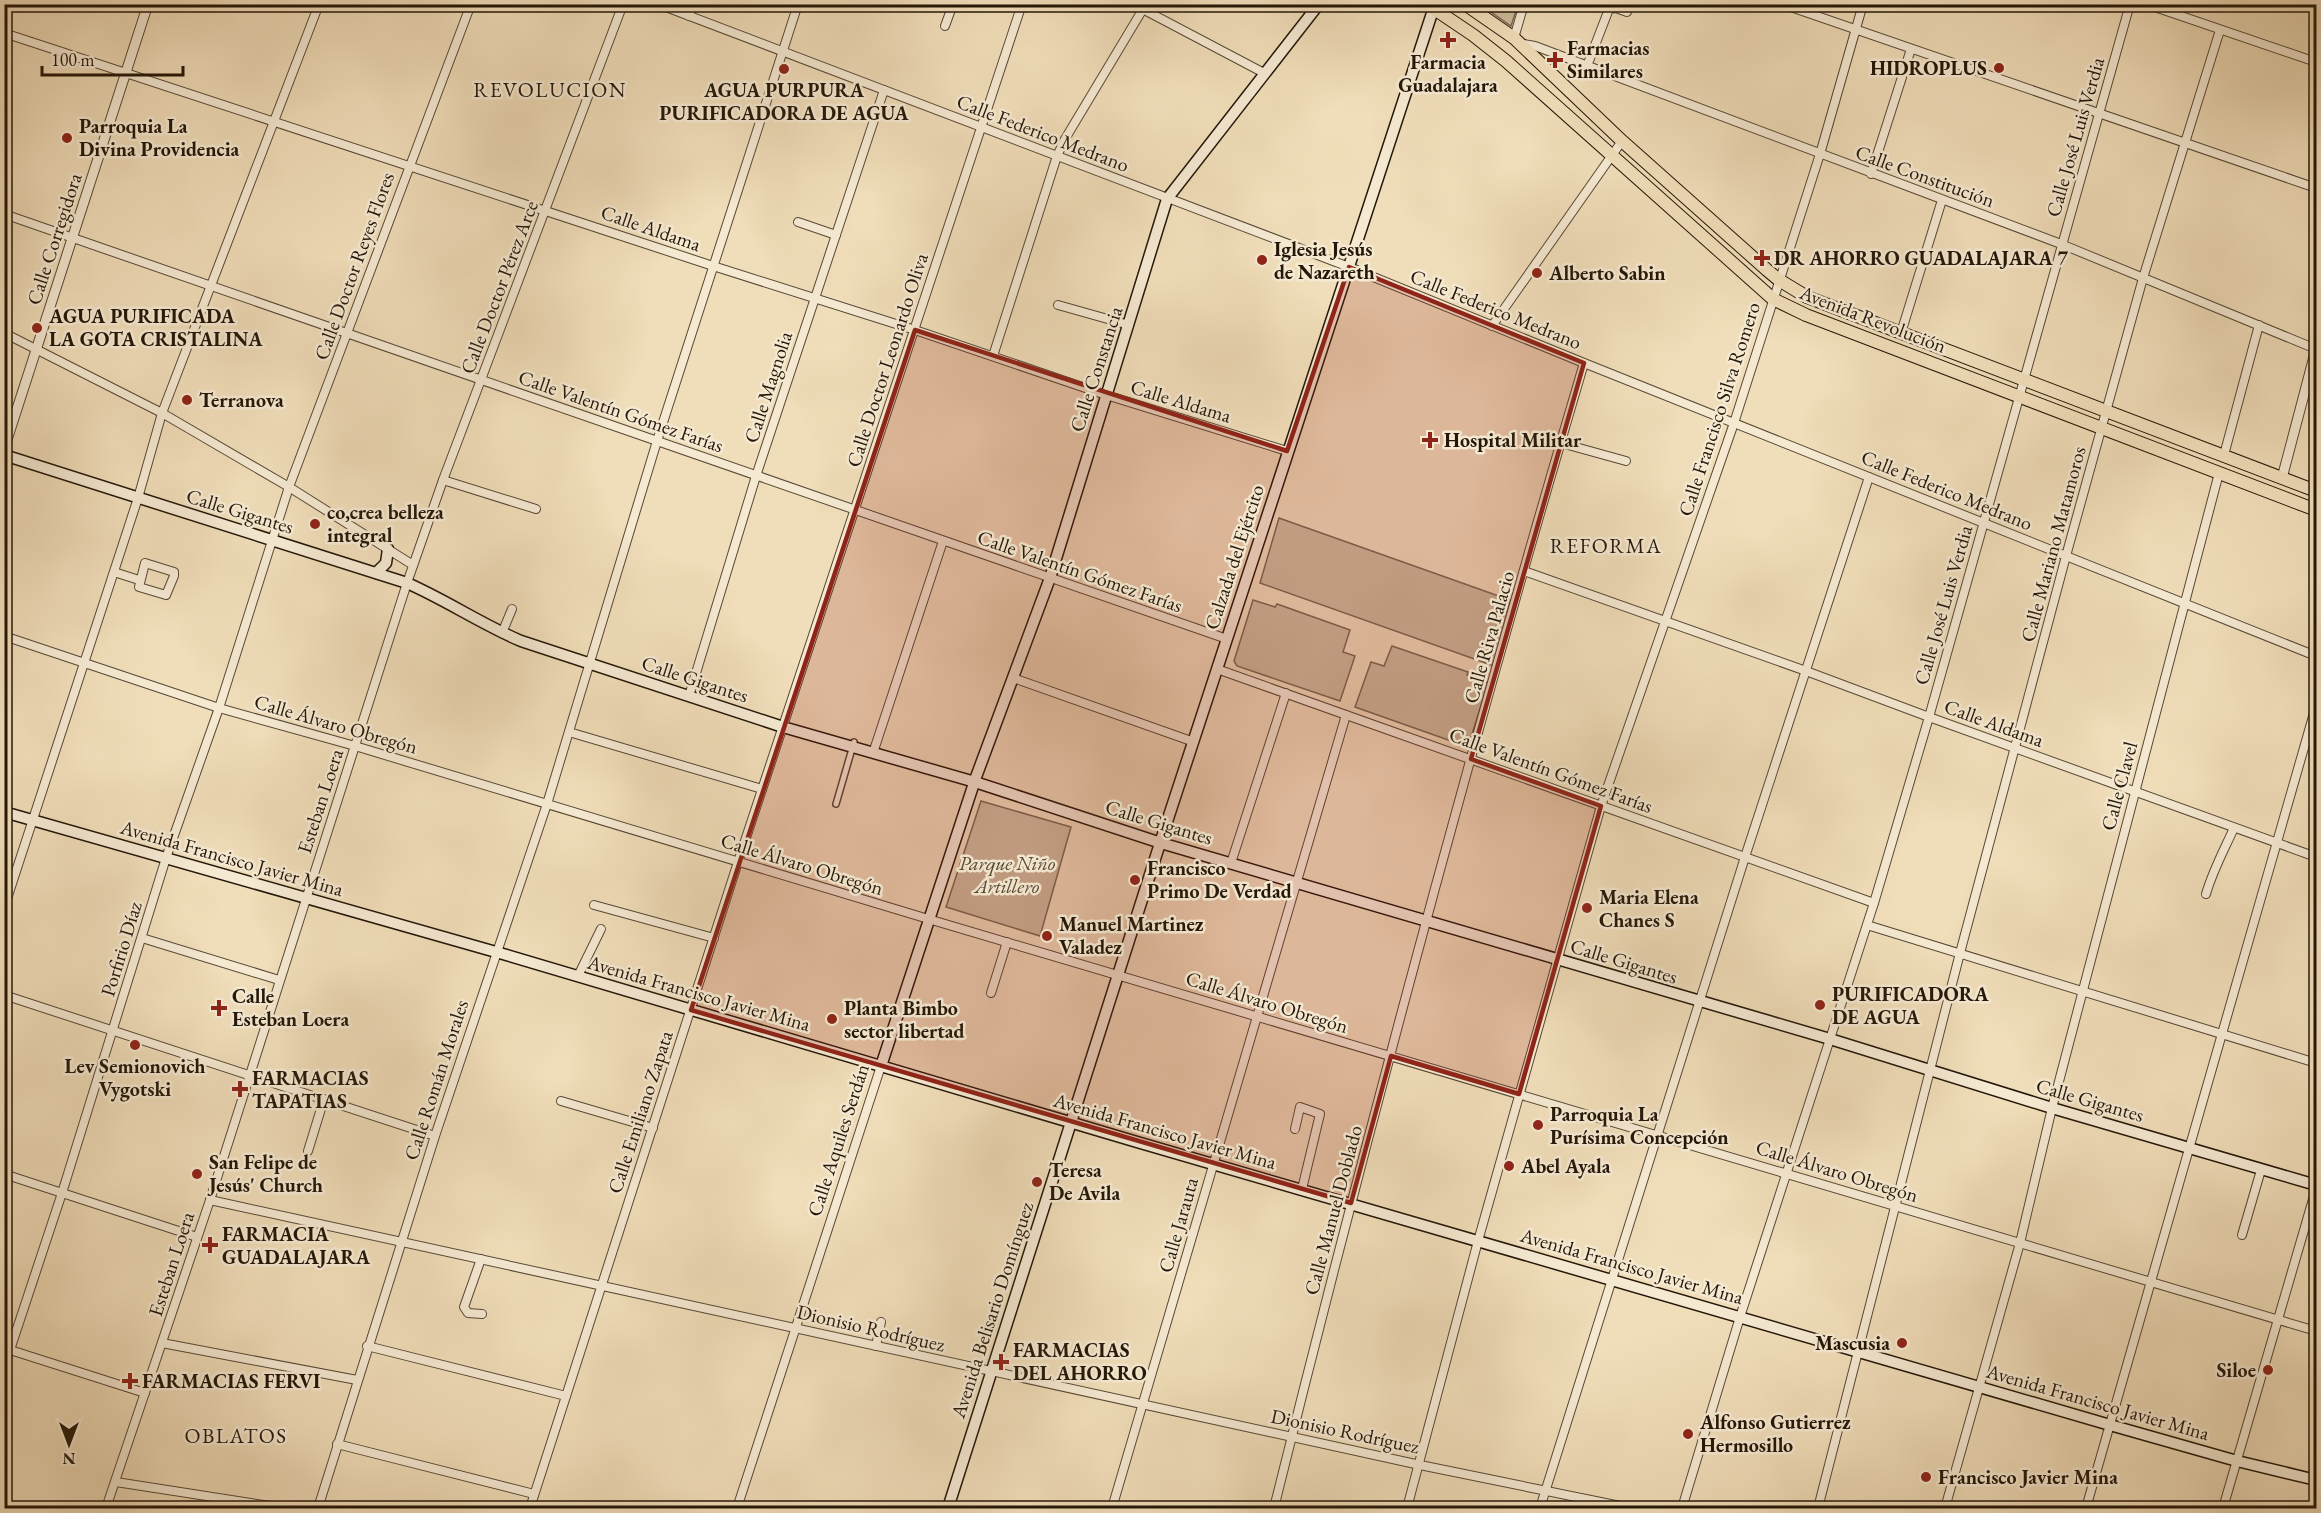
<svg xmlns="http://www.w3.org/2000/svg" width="2321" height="1513" font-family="'EB Garamond',serif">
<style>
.green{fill:#cdbb9b;stroke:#786952;stroke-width:1.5}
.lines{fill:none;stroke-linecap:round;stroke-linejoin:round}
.pedestrian-casing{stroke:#574834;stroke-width:8}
.minor-casing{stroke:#574834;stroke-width:10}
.tertiary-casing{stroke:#574834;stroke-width:11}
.secondary-casing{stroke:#241708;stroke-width:13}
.primary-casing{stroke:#241708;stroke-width:14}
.pedestrian{stroke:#f5e9d2;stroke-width:5}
.minor{stroke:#f5e9d2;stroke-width:8}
.tertiary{stroke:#f5e9d2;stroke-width:9}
.secondary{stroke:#f5e9d2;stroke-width:10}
.primary{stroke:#f0ddb9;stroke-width:12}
.marked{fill:#8f2418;fill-opacity:0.2;stroke:#8f2418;stroke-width:4.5;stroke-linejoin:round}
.poi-dot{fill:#8f2418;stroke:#f5e9d2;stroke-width:2}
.labels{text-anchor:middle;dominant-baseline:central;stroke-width:5;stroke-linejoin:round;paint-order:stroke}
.poi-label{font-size:20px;font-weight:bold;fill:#241708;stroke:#f5e9d2;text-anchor:start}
.street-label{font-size:20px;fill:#241708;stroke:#f5e9d2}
.park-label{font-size:20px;font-style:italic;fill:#574834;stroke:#f5e9d2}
.neighbourhood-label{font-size:21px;letter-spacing:1.5px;fill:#241708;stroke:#f5e9d2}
</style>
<rect width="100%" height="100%" fill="#f0ddb9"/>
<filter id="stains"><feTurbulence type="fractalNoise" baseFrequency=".00333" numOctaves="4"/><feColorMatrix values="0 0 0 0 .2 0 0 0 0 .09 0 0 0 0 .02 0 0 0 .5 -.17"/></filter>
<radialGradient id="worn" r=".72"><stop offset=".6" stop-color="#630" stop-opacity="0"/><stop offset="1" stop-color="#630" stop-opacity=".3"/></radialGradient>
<!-- green -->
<g class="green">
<polygon points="1481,5 1518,5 1511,26"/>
<polygon points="1279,518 1510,600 1494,666 1260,583"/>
<polygon points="1253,600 1275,607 1277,604 1350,630 1343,652 1355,656 1340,701 1237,666 1234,661"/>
<polygon points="1392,646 1468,672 1467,675 1488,683 1468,747 1355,707 1371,662 1384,666"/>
<polygon points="981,801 1071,827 1040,936 946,907"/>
</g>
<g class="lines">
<defs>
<polyline id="pedestrian" points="836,804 854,742"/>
<g id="minor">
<polyline points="658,4 1349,267 1584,363 2316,656"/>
<polyline points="1133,4 1264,73"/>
<polyline points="1782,4 2316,188"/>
<polyline points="2146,4 2316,62"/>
<polyline points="689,16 693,4"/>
<polyline points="945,26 953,4"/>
<polyline points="4,33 713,266 915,330 1106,395 1287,451"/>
<polyline points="1514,38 1524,4"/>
<polyline points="1523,44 1535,46 2061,244 2316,349"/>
<polyline points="1587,66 1609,9 1616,8 1627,12"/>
<polyline points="1871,174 1911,49"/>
<polyline points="4,214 1227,639"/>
<polyline points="798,222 836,235"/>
<polyline points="1058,305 1129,325"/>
<polyline points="1492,326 1622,141"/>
<polyline points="4,333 162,413 289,487 413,565"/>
<polyline points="1901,333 1942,200"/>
<polyline points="993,356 1057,156 1065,139 1146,4"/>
<polyline points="1561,443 1626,461"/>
<polyline points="2224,455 2259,325"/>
<polyline points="443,480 536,509"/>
<polygon points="145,563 174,572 174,576 166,595 139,587"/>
<polyline points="1524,571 1806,671 1929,717 2316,857"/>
<polyline points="114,572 139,580"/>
<polyline points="502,633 512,609"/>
<polyline points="4,636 219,708 355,746 925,918 2316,1331"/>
<polyline points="1217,669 1874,903"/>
<polyline points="1013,678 1194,742"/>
<polyline points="689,696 756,476 884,90"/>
<polyline points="569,732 762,789"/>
<polyline points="873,753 943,541"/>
<polyline points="1231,863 1286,693"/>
<path d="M2206 894C2213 870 2224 850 2234 828"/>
<polyline points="594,905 714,938"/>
<polyline points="4,908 138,498 162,413 319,4"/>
<polyline points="1867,925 2316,1063"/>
<polyline points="142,938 279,980"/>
<polyline points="578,976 601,929"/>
<polyline points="991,993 1007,942"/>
<polyline points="4,995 435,1136"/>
<polyline points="561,1101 653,1128"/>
<polyline points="1295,1129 1300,1107 1320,1114 1302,1189"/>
<polyline points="308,1151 324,1099"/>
<polyline points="4,1174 197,1237"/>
<polyline points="210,1200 1420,1465 1630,1508"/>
<polyline points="2242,1235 2261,1170"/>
<polyline points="481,1259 464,1307 468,1313 482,1314"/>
<polyline points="162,1343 357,1380"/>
<polyline points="367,1346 566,1396"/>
<polyline points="876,1346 881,1322"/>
<polyline points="4,1348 145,1393"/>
<polyline points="4,1368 62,1193 166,858 219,708 289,487 471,4"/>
<polyline points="337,1444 534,1494"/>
<polyline points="116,1482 283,1508"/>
<polyline points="106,1508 210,1200 407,583 443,480 623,4"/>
<polyline points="318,1508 435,1136 547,804 657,441 798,4"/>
<polyline points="530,1508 738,862 1022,4"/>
<polyline points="737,1508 881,1066"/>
<polyline points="1112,1508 1346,715"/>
<path d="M1274 1508C1369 1125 1472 742 1584 363"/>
<polyline points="1407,1508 1478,1241 1601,806 1734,423 1820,154 1863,4"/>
<polyline points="1540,1508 1745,857 1869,477"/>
<polyline points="1682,1508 1740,1317 1874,903 1929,717 2130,4"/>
<polyline points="1818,1508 1960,953 2066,556 2143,278 2220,30"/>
<polyline points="1945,1508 2020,1243 2052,1108 2219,473"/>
<polyline points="2086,1508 2316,706"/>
<polyline points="2223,1508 2316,1189"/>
</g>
<g id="tertiary">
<polyline points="4,449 148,4"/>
<polyline points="2282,478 2316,349"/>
</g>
<g id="secondary">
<path d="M4 455 407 583C446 600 481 624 521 641L783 727 975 782 1161 843 1830 1039 2052 1108 2316 1185"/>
<polyline points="376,573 386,563 388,549"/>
<polyline points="4,812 503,954 1137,1142 2110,1425 2237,1461 2316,1480"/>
<polyline points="881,1066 976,777 1050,578 1167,199 1319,4"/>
<polyline points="948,1508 1162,837 1435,4"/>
</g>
<g id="primary">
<polyline points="1427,4 1473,35 1506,61 1773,299 1806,315 2316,510"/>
<polyline points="1465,4 1514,38 1622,141 1767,270 1779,280 1807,297 2316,491"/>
</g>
</defs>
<!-- pedestrian casing -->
<use href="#pedestrian" class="pedestrian-casing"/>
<!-- minor casing -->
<use href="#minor" class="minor-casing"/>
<!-- tertiary casing -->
<use href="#tertiary" class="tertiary-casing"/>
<!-- secondary casing -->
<use href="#secondary" class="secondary-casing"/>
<!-- primary casing -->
<use href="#primary" class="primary-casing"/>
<!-- pedestrian -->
<use href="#pedestrian" class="pedestrian"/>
<!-- minor -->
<use href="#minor" class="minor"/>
<!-- tertiary -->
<use href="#tertiary" class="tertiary"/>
<!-- secondary -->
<use href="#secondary" class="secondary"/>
<!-- primary -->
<use href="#primary" class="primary"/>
</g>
<!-- marked area -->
<path class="marked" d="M1349 267 1584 363 1471 759 1601 806 1519 1094 1391 1056 1351 1203 691 1010 915 330 1287 451Z"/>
<!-- markers -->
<g class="poi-dot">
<path d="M1445 31h6v6h6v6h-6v6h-6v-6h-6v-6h6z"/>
<path d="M1552 51h6v6h6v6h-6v6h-6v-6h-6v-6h6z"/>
<circle cx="1999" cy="68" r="6"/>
<circle cx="784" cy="69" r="6"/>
<circle cx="67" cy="138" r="6"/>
<path d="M1759 249h6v6h6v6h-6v6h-6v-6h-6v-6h6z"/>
<circle cx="1262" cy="260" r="6"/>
<circle cx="1537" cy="273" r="6"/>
<circle cx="37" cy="328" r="6"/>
<circle cx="187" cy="400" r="6"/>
<path d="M1427 431h6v6h6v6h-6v6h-6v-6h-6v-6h6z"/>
<circle cx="315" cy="524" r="6"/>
<circle cx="1135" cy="880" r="6"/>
<circle cx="1587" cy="908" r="6"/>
<circle cx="1047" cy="936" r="6"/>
<circle cx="1820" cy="1005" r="6"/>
<path d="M216 999h6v6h6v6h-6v6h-6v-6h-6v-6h6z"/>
<circle cx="832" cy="1019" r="6"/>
<circle cx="135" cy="1045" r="6"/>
<path d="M237 1080h6v6h6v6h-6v6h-6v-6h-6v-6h6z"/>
<circle cx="1538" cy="1125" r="6"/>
<circle cx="1509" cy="1166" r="6"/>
<circle cx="197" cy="1174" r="6"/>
<circle cx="1037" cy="1182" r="6"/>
<path d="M207 1236h6v6h6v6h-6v6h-6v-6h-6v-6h6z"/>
<circle cx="1902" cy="1343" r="6"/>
<path d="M998 1353h6v6h6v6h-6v6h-6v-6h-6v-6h6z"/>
<circle cx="2268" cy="1370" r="6"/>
<path d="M127 1372h6v6h6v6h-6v6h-6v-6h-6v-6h6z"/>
<circle cx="1688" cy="1434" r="6"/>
<circle cx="1926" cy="1477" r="6"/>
</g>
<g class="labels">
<!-- poi labels -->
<g class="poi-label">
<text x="1567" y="48">Farmacias<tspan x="1567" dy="23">Similares</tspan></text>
<text x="1448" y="62" text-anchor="middle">Farmacia<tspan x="1448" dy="23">Guadalajara</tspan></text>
<text x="1987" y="68" text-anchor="end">HIDROPLUS</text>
<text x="784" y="90" text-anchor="middle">AGUA PURPURA<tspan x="784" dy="23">PURIFICADORA DE AGUA</tspan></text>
<text x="79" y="126">Parroquia La<tspan x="79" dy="23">Divina Providencia</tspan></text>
<text x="1274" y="249">Iglesia Jesús<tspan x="1274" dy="23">de Nazareth</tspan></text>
<text x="1774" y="258">DR AHORRO GUADALAJARA 7</text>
<text x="1549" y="273">Alberto Sabin</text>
<text x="49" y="316">AGUA PURIFICADA<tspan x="49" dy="23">LA GOTA CRISTALINA</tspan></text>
<text x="199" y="400">Terranova</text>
<text x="1444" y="440">Hospital Militar</text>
<text x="327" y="512">co,crea belleza<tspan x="327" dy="23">integral</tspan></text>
<text x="1147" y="868">Francisco<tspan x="1147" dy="23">Primo De Verdad</tspan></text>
<text x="1599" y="897">Maria Elena<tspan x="1599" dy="23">Chanes S</tspan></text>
<text x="1059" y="924">Manuel Martinez<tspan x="1059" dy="23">Valadez</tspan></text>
<text x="1832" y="994">PURIFICADORA<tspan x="1832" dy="23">DE AGUA</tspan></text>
<text x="232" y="996">Calle<tspan x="232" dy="23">Esteban Loera</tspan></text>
<text x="844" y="1008">Planta Bimbo<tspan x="844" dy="23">sector libertad</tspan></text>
<text x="135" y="1066" text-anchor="middle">Lev Semionovich<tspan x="135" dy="23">Vygotski</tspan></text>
<text x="252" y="1078">FARMACIAS<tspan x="252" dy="23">TAPATIAS</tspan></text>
<text x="1550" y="1114">Parroquia La<tspan x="1550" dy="23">Purísima Concepción</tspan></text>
<text x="209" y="1162">San Felipe de<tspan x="209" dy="23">Jesús' Church</tspan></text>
<text x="1521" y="1166">Abel Ayala</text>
<text x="1049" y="1170">Teresa<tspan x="1049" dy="23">De Avila</tspan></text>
<text x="222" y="1234">FARMACIA<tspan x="222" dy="23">GUADALAJARA</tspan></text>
<text x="1890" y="1343" text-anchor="end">Mascusia</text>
<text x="1013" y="1350">FARMACIAS<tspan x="1013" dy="23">DEL AHORRO</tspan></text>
<text x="2256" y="1370" text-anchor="end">Siloe</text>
<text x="142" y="1381">FARMACIAS FERVI</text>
<text x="1700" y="1422">Alfonso Gutierrez<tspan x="1700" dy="23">Hermosillo</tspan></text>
<text x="1938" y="1477">Francisco Javier Mina</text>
</g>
<!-- street labels -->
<g class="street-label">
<text transform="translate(1043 133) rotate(21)">Calle Federico Medrano</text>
<text transform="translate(2075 137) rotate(-74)">Calle José Luis Verdia</text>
<text transform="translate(1925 176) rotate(20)">Calle Constitución</text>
<text transform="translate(651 228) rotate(19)">Calle Aldama</text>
<text transform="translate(54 239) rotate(-72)">Calle Corregidora</text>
<text transform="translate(354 266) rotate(-70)">Calle Doctor Reyes Flores</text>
<text transform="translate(499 287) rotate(-69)">Calle Doctor Pérez Arce</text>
<text transform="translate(1496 309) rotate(22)">Calle Federico Medrano</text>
<text transform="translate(1873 319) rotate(21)">Avenida Revolución</text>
<text transform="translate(887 360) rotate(-72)">Calle Doctor Leonardo Oliva</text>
<text transform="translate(1096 369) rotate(-72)">Calle Constancia</text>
<text transform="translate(768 387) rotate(-72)">Calle Magnolia</text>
<text transform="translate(1181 401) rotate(17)">Calle Aldama</text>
<text transform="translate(1719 409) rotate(-72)">Calle Francisco Silva Romero</text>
<text transform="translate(621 411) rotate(19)">Calle Valentín Gómez Farías</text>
<text transform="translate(1947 490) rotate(22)">Calle Federico Medrano</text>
<text transform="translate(240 511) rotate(17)">Calle Gigantes</text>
<text transform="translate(2053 544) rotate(-75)">Calle Mariano Matamoros</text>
<text transform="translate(1234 557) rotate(-72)">Calzada del Ejército</text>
<text transform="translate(1080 571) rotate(19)">Calle Valentín Gómez Farías</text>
<text transform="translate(1943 605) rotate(-74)">Calle José Luis Verdia</text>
<text transform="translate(1489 637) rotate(-74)">Calle Riva Palacio</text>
<text transform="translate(695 679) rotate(18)">Calle Gigantes</text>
<text transform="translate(1994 723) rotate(20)">Calle Aldama</text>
<text transform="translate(336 724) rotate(16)">Calle Álvaro Obregón</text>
<text transform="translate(1551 770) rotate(20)">Calle Valentín Gómez Farías</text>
<text transform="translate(2119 786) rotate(-75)">Calle Clavel</text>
<text transform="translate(320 801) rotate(-72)">Esteban Loera</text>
<text transform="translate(1159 822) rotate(17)">Calle Gigantes</text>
<text transform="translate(232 858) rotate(16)">Avenida Francisco Javier Mina</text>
<text transform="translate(802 864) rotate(17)">Calle Álvaro Obregón</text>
<text transform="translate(121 949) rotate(-73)">Porfirio Díaz</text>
<text transform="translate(1624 961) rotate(17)">Calle Gigantes</text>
<text transform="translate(699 993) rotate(16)">Avenida Francisco Javier Mina</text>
<text transform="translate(1267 1002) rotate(17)">Calle Álvaro Obregón</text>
<text transform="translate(436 1080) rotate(-72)">Calle Román Morales</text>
<text transform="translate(2090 1100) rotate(16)">Calle Gigantes</text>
<text transform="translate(640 1112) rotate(-72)">Calle Emiliano Zapata</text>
<text transform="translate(1165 1131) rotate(16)">Avenida Francisco Javier Mina</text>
<text transform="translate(838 1140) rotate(-72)">Calle Aquiles Serdán</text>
<text transform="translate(1837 1171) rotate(17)">Calle Álvaro Obregón</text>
<text transform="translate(1333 1210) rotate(-75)">Calle Manuel Doblado</text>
<text transform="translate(1178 1225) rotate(-74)">Calle Jarauta</text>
<text transform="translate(171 1264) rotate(-72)">Esteban Loera</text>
<text transform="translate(1632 1266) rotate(16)">Avenida Francisco Javier Mina</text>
<text transform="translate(992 1310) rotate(-72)">Avenida Belisario Domínguez</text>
<text transform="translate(871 1328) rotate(13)">Dionisio Rodríguez</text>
<text transform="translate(2098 1402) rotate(16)">Avenida Francisco Javier Mina</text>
<text transform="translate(1345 1431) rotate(12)">Dionisio Rodríguez</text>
</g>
<!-- park labels -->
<g class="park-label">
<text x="1007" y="863">Parque Niño<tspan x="1007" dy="23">Artillero</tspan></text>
</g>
<!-- neighbourhood labels -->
<g class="neighbourhood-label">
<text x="550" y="89">REVOLUCION</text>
<text x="1606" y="545">REFORMA</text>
<text x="236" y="1435">OBLATOS</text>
</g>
</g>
<!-- margin -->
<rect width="2321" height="1513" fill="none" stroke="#f0ddb9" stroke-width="24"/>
<rect x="6" y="6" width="2309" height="1501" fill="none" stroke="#241708" stroke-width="3"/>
<rect x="12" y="12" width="2297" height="1489" fill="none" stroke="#241708" stroke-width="1.5"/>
<!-- north arrow -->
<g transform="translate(69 1444) rotate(180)" stroke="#f5e9d2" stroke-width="4.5" paint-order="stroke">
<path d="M0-4.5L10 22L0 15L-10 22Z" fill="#241708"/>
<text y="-9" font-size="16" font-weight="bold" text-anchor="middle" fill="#241708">N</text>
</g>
<!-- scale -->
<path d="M42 66v9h141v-9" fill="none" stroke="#241708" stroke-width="3"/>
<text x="51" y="66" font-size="18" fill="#241708" stroke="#f5e9d2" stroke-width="4.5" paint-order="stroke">100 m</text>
<rect width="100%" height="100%" filter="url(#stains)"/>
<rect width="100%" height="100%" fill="url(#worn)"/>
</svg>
